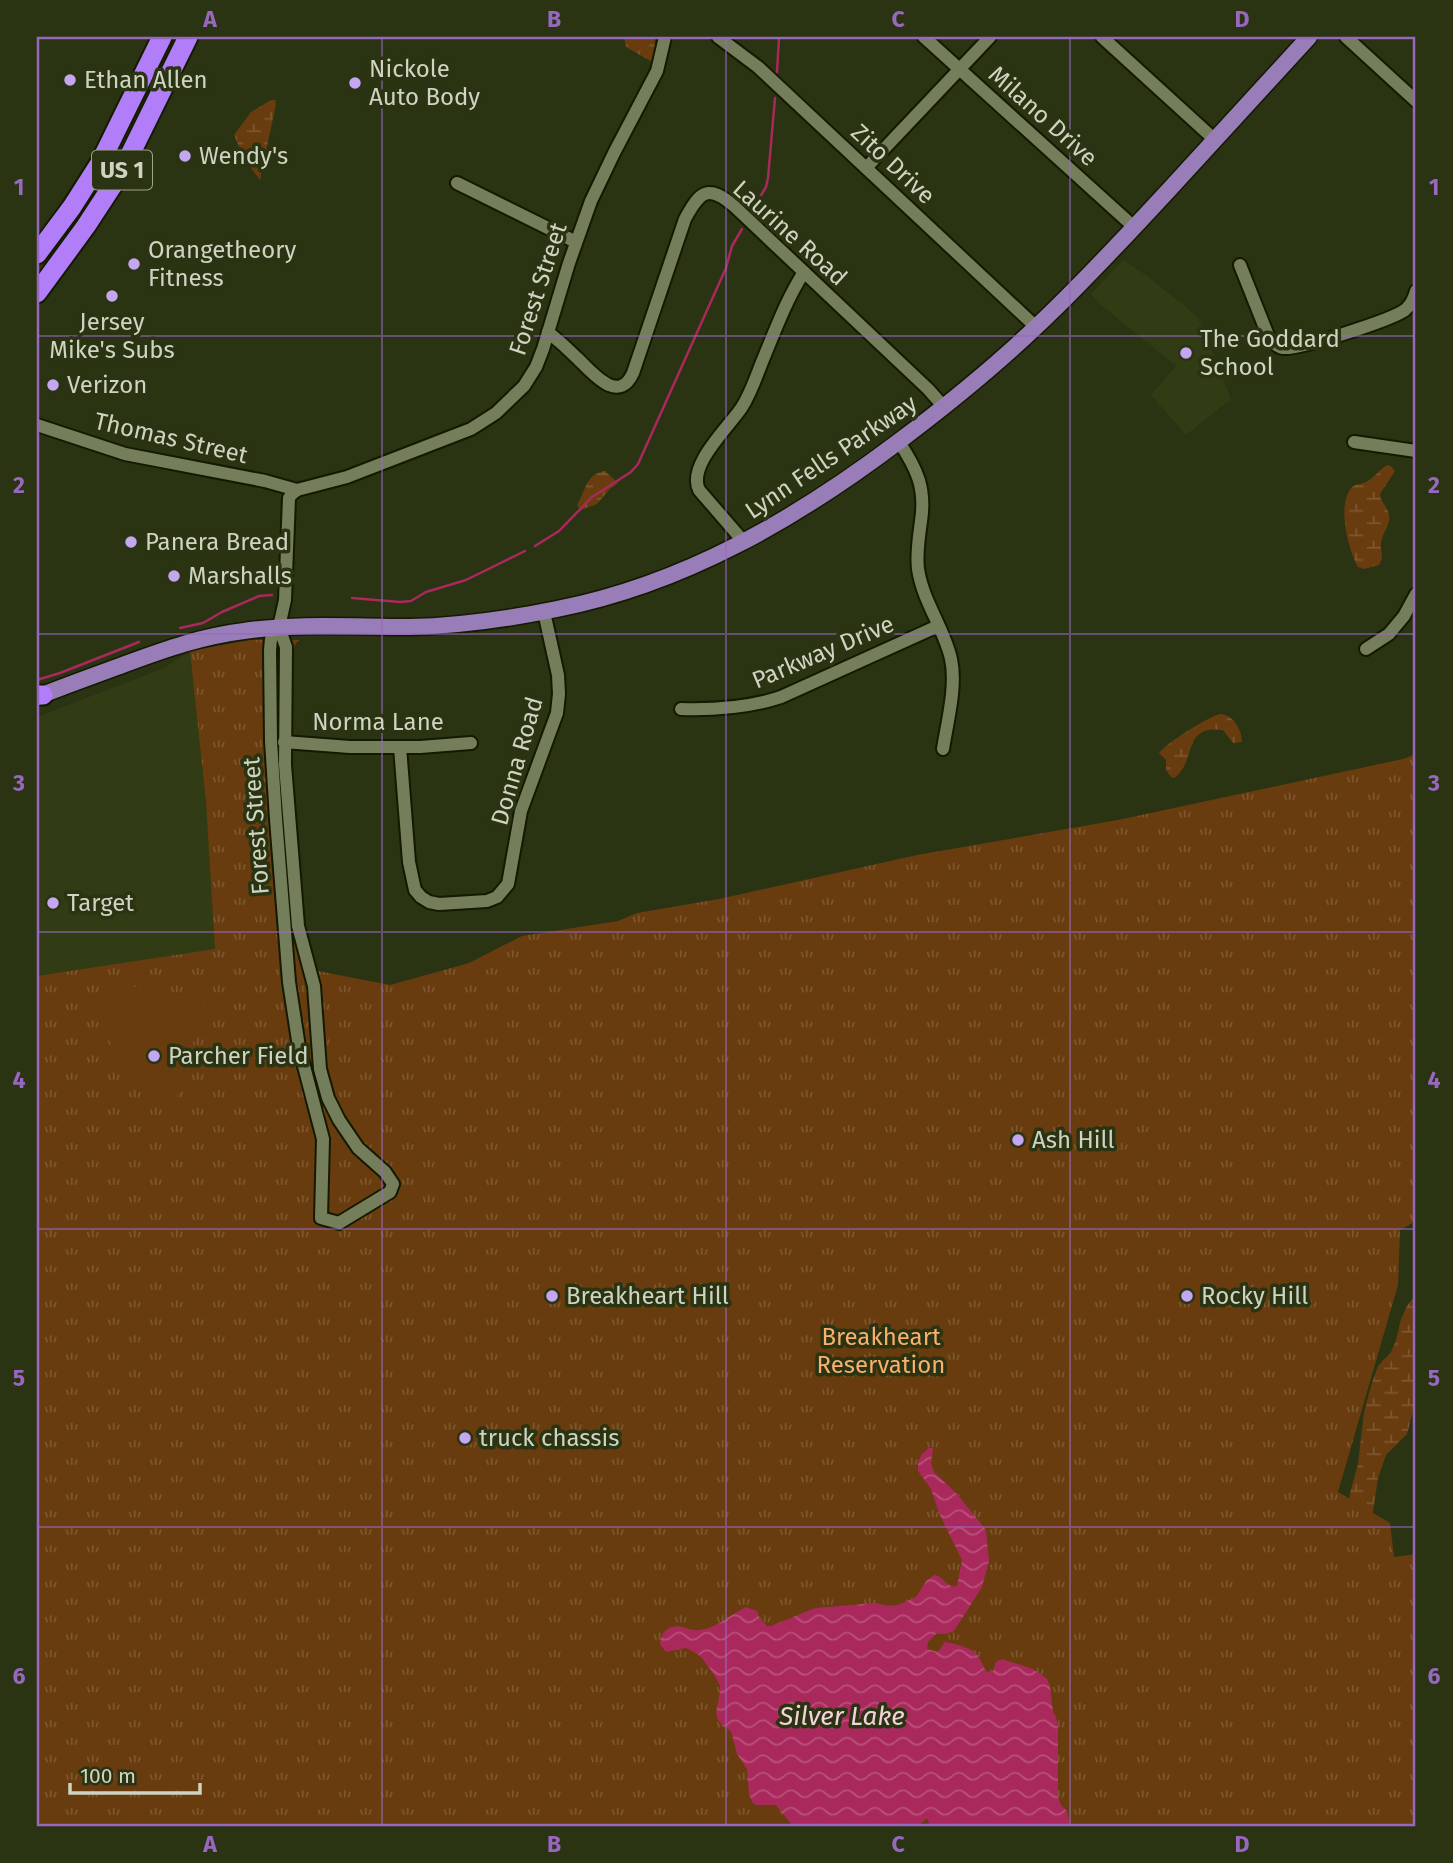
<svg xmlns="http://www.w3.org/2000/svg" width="1453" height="1863" font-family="'Fira Sans',sans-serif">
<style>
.built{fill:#323c14}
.wetland{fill:url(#wetland-marsh)}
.park{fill:url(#park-tufts)}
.pitch{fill:#683c0e}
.water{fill:url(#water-waves)}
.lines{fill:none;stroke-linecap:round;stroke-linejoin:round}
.stream{stroke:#aa295d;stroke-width:2.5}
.minor-casing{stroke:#131a00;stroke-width:16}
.major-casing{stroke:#131a00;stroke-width:19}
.highway-casing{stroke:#131a00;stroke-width:23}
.minor{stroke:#747e5b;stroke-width:12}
.major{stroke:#997db9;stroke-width:16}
.highway{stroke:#b27df8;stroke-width:19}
.grid{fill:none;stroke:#9867c0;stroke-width:2;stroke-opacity:0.55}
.poi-dot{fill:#c4a7f1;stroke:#2a3312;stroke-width:2.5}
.labels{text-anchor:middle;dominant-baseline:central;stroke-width:7;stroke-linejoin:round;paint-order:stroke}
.shield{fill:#2a3312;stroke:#9da48c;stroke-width:2}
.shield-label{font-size:23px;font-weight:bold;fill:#ced4c1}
.poi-label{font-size:24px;fill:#ced4c1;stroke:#2a3312;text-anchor:start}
.street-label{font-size:24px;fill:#ced4c1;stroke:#2a3312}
.park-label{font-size:24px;fill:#f9af6d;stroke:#2a3312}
.water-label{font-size:26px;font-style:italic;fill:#f4d2da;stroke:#2a3312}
.neatline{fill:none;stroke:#9867c0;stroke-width:2.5}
.grid-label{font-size:23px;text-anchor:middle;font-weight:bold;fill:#9867c0}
</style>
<defs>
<pattern id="wetland-marsh" width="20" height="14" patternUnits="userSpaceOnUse" patternTransform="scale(1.75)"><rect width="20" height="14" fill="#683c0e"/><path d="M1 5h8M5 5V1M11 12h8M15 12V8" fill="none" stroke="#7c572f"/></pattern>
<pattern id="park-tufts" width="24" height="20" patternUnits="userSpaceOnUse" patternTransform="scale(1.75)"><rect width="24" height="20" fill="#683c0e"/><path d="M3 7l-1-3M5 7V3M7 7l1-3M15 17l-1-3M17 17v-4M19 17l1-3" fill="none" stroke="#7c572f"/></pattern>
<pattern id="water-waves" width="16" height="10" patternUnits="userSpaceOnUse" patternTransform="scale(1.75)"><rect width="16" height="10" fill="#aa295d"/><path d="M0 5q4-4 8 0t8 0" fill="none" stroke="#b8517a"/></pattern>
</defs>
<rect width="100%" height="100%" fill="#2a3312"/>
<!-- built -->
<g class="built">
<polygon points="1123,260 1147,276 1198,317 1231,399 1186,435 1151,395 1176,366 1100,304 1091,294"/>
<polygon points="190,651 206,802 216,950 37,976 37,717 164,668"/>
</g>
<!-- wetland -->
<g class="wetland">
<polygon points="624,37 655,37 654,63 626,47"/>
<polygon points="271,100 275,100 276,104 260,180 245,160 234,135 251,112"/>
<path d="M1387 465 1391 466 1395 471 1380 494C1381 503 1388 507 1389 515 1391 525 1382 533 1381 543 1380 552 1385 556 1379 565L1364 569 1358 567C1348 549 1337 506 1351 488 1356 483 1360 485 1366 482 1374 478 1379 470 1387 465Z"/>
<path d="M605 471 618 483 610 489 597 504 581 510 577 506 578 503C586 489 587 473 605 471Z"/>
<path d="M1220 714C1233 714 1242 730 1242 742L1233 743 1223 730C1181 724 1197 763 1174 778L1171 777 1166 770V760L1159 753C1168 742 1206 718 1220 714Z"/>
<polygon points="1416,1294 1416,1399 1407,1434 1386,1455 1378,1478 1371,1525 1346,1519 1350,1493 1358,1464 1364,1412 1371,1386 1378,1366 1391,1352 1396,1340 1401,1319 1407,1306"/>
</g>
<!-- park -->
<polygon class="park" points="250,640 299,640 291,650 291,764 302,884 304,923 312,957 318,971 390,985 469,963 522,936 618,921 637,913 719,899 917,855 1118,820 1403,759 1416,754 1416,1221 1400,1230 1398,1285 1338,1492 1390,1523 1394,1557 1416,1554 1416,1826 37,1826 37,976 215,949 206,802 190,651"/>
<!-- pitch -->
<polygon class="pitch" points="99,981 194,996 204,1006 175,1103 130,1071 109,1041"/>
<!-- water -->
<path class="water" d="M929 1448H933L931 1464 934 1472 957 1494 986 1530 989 1561 982 1587 954 1631 946 1634H936L928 1642 927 1649 938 1652 945 1642C955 1644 972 1647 978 1656 982 1662 983 1667 987 1672L993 1671 996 1662 1002 1659 1033 1669 1047 1679 1050 1686 1053 1712 1056 1717 1058 1726V1797L1061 1805 1067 1811 1070 1826H930L927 1818 918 1826 792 1825 776 1805H756L753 1803 749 1795 747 1769 737 1754 731 1731C706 1717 721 1706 720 1686 719 1681 705 1662 701 1657 697 1653 691 1651 686 1648L666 1652 660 1644C661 1636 664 1629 672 1627 682 1624 690 1632 700 1630 717 1628 731 1614 746 1607L757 1611 759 1617 767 1626H771L815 1608 876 1603 888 1606 898 1605 916 1597 927 1580 935 1575C944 1577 948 1589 957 1586L962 1560 939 1513 931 1489 918 1471V1462L922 1454Z"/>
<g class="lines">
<!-- stream -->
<g class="stream">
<polyline points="777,72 779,37"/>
<polyline points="752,210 766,187 768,178 775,98"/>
<polyline points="535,546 559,531 592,497 631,472 638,464 726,268 732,246 742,229"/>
<polyline points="352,598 400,602 411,601 426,592 466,580 525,551"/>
<polyline points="180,628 203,623 222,612 259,596 272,595"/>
<polyline points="37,680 60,673 139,642"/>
</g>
<defs>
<g id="minor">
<polyline points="718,37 758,67 1036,327"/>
<polyline points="924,37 1134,227"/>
<polyline points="1102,37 1215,140"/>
<polyline points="1346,37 1416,101"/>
<polyline points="866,168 990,37"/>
<polyline points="457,183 576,242"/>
<path d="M1240 265 1269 338C1273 343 1277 347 1283 348 1299 350 1391 320 1405 310 1411 305 1414 299 1416 291"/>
<path d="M548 332C558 340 568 349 577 358 591 371 618 406 633 373L685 219C700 191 708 184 734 206L928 389 944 407"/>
<polyline points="37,425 125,454 265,481 297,490"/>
<path d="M899 442C917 469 926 488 921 521 919 537 916 553 918 569 923 602 944 628 951 659 957 686 947 723 943 749"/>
<polyline points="1354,442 1416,451"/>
<path d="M744 542 699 490C687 465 729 427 742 407 751 393 756 377 762 362 775 331 786 300 804 272"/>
<polyline points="279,627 286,647 285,765 298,926 314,986 320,1069 328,1098 339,1120 358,1148 385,1172 393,1184 390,1192 339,1223 321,1218 323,1139 299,1047 289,982 276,819 271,741 270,650 271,639 279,627 285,600 289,498 292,494 297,490 347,477 471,429 496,413 524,386 536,367 543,349 569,263 591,201 614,153 657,71 665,37"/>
<polyline points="1366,649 1389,634 1404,616 1416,594"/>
<path d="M681 709C715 710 748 708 781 697L938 626"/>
<polyline points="284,742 350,747 420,747 471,743"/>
<polyline points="400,747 409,862 415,890 421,897 429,902 439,904 487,901 497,897 508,884 521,811 557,713 559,694 558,675 544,612"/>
</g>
<path id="major" d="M37 697C67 685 98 674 128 663 166 649 203 636 244 631 298 623 354 627 409 627 459 626 508 619 557 609 684 584 796 519 898 442 946 406 993 368 1036 327 1082 284 1124 238 1167 192 1214 140 1262 89 1309 37"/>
<g id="highway">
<polyline points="37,254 72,207 100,163 162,37"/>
<polyline points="37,293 86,226 122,171 188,37"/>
<polyline points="37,695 43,695"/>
</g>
</defs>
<!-- minor casing -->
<use href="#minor" class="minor-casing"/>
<!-- major casing -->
<use href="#major" class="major-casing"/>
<!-- highway casing -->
<use href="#highway" class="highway-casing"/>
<!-- minor -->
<use href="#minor" class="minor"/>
<!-- major -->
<use href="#major" class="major"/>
<!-- highway -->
<use href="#highway" class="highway"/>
</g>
<!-- grid -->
<path class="grid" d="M382 37V1826M726 37V1826M1070 37V1826M37 336H1416M37 634H1416M37 932H1416M37 1229H1416M37 1527H1416"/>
<!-- markers -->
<g class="poi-dot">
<circle cx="70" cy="80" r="7"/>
<circle cx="355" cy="83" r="7"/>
<circle cx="185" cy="156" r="7"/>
<circle cx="134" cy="264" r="7"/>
<circle cx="112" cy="296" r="7"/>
<circle cx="1186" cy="353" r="7"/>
<circle cx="53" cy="385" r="7"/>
<circle cx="131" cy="542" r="7"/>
<circle cx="174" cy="576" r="7"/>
<circle cx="53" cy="903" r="7"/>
<circle cx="154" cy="1056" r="7"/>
<circle cx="1018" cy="1140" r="7"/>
<circle cx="552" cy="1296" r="7"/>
<circle cx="1187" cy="1296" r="7"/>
<circle cx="465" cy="1438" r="7"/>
</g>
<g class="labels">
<!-- shield labels -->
<rect class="shield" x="92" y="150.5" width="60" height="39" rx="5"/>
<g class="shield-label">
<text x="122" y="170">US 1</text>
</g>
<!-- poi labels -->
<g class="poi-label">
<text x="369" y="69">Nickole<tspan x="369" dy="28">Auto Body</tspan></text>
<text x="84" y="80">Ethan Allen</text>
<text x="199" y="156">Wendy's</text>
<text x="148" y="250">Orangetheory<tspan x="148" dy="28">Fitness</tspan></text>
<text x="112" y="322" text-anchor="middle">Jersey<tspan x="112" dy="28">Mike's Subs</tspan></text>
<text x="1200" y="339">The Goddard<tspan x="1200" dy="28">School</tspan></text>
<text x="67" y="385">Verizon</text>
<text x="145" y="542">Panera Bread</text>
<text x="188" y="576">Marshalls</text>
<text x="67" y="903">Target</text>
<text x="168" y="1056">Parcher Field</text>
<text x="1032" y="1140">Ash Hill</text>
<text x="566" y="1296">Breakheart Hill</text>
<text x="1201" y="1296">Rocky Hill</text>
<text x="479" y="1438">truck chassis</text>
</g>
<!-- street labels -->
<g class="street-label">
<text transform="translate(1043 116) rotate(42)">Milano Drive</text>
<text transform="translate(893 164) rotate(43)">Zito Drive</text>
<text transform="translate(790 233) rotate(42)">Laurine Road</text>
<text transform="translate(538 289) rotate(-72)">Forest Street</text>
<text transform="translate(171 438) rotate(13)">Thomas Street</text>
<text transform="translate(831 457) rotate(-34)">Lynn Fells Parkway</text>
<text transform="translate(823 652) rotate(-23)">Parkway Drive</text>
<text x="378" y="722">Norma Lane</text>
<text transform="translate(517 761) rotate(-74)">Donna Road</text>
<text transform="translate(256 826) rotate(-94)">Forest Street</text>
</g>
<!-- park labels -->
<g class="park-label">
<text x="881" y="1337">Breakheart<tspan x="881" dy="28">Reservation</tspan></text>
</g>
<!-- water labels -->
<g class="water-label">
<text x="842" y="1716">Silver Lake</text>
</g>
</g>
<!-- border -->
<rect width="1453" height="1863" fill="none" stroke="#2a3312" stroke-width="77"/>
<!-- scale -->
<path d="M70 1783v10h130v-10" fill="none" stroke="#ced4c1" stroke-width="3.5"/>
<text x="80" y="1783" font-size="21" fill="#ced4c1" stroke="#2a3312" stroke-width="5" paint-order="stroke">100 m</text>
<rect x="38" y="38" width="1376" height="1787" class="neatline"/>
<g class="grid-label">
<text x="210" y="27">A</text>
<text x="554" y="27">B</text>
<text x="898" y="27">C</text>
<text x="1242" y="27">D</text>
<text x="19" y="195">1</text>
<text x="1434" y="195">1</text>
<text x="19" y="493">2</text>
<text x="1434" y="493">2</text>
<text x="19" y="791">3</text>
<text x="1434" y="791">3</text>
<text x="19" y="1088">4</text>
<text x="1434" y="1088">4</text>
<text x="19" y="1386">5</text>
<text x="1434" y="1386">5</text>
<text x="19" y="1684">6</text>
<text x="1434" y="1684">6</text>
<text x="210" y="1852">A</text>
<text x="554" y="1852">B</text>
<text x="898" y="1852">C</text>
<text x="1242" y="1852">D</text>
</g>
</svg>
